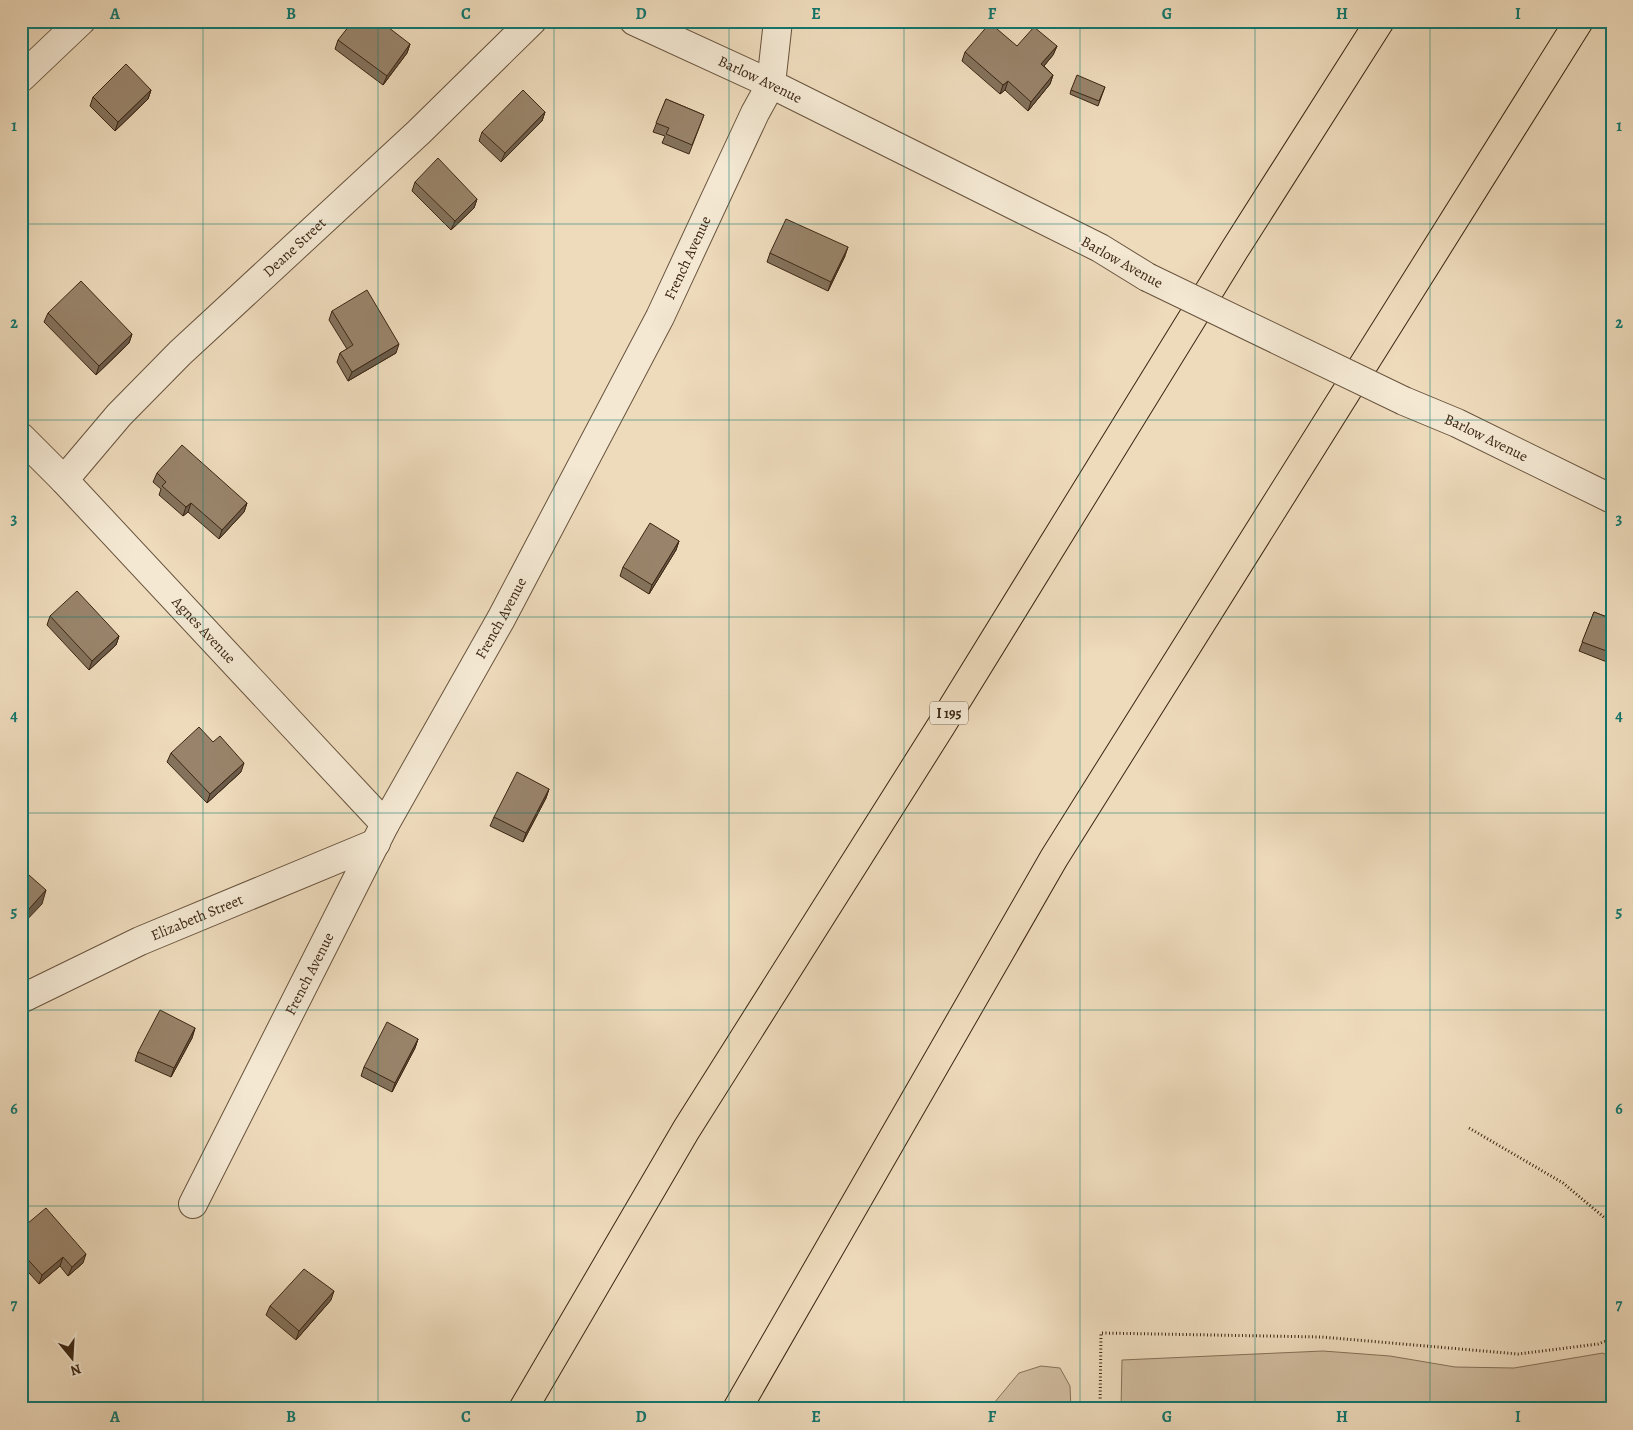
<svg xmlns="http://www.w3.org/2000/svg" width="1633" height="1430" font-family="Alegreya,serif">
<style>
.green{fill:#d0bc9f;stroke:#867159}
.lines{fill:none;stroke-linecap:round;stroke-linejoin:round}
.minor-casing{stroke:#68533d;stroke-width:30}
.highway-casing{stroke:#3c2613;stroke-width:30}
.path{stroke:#3c2613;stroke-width:3;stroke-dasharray:1 2.5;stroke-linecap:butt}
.minor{stroke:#f4e8d3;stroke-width:28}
.highway{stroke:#eedbbc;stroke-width:28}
.minor-bridge-casing{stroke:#68533d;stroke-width:30;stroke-linecap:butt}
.minor-bridge{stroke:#f4e8d3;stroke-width:28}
.wall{fill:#84725c;stroke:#3c2613}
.shaded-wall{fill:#6b5c4b;stroke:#3c2613}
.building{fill:#99846b;stroke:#3c2613}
.grid{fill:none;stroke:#0f766e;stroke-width:1;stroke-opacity:0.55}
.labels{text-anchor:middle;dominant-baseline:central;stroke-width:5;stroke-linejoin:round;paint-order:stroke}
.shield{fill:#f4e8d3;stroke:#73604d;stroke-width:1}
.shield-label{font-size:14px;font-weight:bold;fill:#3c2613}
.street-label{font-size:15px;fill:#3c2613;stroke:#f4e8d3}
.neatline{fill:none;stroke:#0f766e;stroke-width:2}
.grid-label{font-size:16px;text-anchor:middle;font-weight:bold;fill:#0f766e}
</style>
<rect width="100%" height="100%" fill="#eedbbc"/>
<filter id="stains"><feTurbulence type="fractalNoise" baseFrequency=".004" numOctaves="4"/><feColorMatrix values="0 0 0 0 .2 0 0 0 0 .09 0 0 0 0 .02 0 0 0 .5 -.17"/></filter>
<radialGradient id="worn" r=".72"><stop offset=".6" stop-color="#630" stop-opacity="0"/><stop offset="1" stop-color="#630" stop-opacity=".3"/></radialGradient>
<!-- green -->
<g class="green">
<polygon points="1323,1351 1390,1356 1455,1367 1514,1368 1603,1353 1612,1359 1612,1409 1121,1409 1122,1360"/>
<polygon points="1041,1366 1060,1368 1070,1386 1071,1409 989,1409 1019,1373"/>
</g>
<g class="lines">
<defs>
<g id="minor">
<path id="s1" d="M634 21 771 84 1100 248 1147 277"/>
<polyline points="21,78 81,21"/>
<path id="s2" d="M1404 401 1457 423 1612 499"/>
<path id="s3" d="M21 437 64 480 385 824"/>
<path id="s4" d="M64 480 119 415 180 353 419 132 532 21"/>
<path id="s5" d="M21 999 140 941 376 843"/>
<path id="s6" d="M193 1204 385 824 501 619 660 317 755 113 771 84 778 21"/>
</g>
<g id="highway">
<polyline points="523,1409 686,1130 941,726 1235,249 1380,21"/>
<polyline points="737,1409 1054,858 1579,21"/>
</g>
</defs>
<!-- minor casing -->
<use href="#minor" class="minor-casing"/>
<!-- highway casing -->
<use href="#highway" class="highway-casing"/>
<!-- path -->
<g class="path">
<polyline points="1469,1128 1563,1183 1612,1224"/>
<polyline points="1100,1409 1101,1333 1322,1337 1518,1354 1598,1344 1612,1339"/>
</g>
<!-- minor -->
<use href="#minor" class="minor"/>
<!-- highway -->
<use href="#highway" class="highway"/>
<defs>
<polyline id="minor-bridge" points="1147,277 1404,401"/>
</defs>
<!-- minor-bridge casing -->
<use href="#minor-bridge" class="minor-bridge-casing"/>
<!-- minor-bridge -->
<use href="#minor-bridge" class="minor-bridge"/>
</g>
<!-- wall -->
<g class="wall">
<polygon points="338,40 410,44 407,53 383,85 335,49"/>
<polygon points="1017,46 1057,46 1053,55 1044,66 1053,75 1050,84 1028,111 1005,90 1000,94 962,61 965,52"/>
<polygon points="1105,87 1098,106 1070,94 1071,90"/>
<polygon points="151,90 148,99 115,131 90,106 93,97"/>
<polygon points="666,99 704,115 689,154 662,143 665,136 653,132"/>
<polygon points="545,112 542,121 501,162 479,141 482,132"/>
<polygon points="415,182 477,199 474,208 451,230 412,191"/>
<polygon points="770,253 845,256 828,291 767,262"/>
<polygon points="332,311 396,353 348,381 337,362 340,353 347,349 329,320"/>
<polygon points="48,313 132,334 129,343 96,375 44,322"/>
<polygon points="157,473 247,503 244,512 219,539 188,512 183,516 159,495 161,489 153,482"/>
<polygon points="679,541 676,550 649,594 620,576 623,567"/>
<polygon points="1594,612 1612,619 1612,664 1579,651"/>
<polygon points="50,616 119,636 116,645 89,670 47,625"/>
<polygon points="171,753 241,772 207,803 167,762"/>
<polygon points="549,789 546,798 523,842 490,826 494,817"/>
<polygon points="195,1028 192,1038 171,1077 135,1061 138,1052"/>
<polygon points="418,1039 415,1048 392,1092 361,1076 364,1067"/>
<polygon points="21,1229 83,1263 68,1276 60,1266 39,1284 21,1264"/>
<polygon points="331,1300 296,1340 266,1315 270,1306"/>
</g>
<!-- shaded-wall -->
<g class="shaded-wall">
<polygon points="410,44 407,53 383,85 387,76"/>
<polygon points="1057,46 1053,55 1038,73 1041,64"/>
<polygon points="1053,75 1050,84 1028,111 1031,102"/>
<polygon points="1008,81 1005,90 1000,94 1003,85"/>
<polygon points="151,90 148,99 115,131 118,122"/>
<polygon points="545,112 542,121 501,162 505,153"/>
<polygon points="477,199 474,208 451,230 455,221"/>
<polygon points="848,247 845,256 828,291 831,282"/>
<polygon points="132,334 129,343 96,375 99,366"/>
<polygon points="399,344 396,353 348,381 352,372"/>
<polygon points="191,503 188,512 183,516 186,507"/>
<polygon points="247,503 244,512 219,539 222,530"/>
<polygon points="679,541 676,550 649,594 652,585"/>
<polygon points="119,636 116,645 89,670 92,661"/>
<polygon points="244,763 241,772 207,803 210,794"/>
<polygon points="549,789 546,798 523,842 526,833"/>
<polygon points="46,890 42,904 21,926 21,918"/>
<polygon points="195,1028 192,1038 171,1077 174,1068"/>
<polygon points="418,1039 415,1048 392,1092 395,1083"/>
<polygon points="86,1254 83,1263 68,1276 72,1267"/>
<polygon points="63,1257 60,1266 39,1284 42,1275"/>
<polygon points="334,1291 331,1300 296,1340 299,1331"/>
</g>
<!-- building -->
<g class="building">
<polygon points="353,21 380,21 410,44 387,76 338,40"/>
<polygon points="990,23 1017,46 1034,27 1057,46 1041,64 1053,75 1031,102 1008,81 1003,85 965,52"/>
<polygon points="126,64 151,90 118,122 93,97"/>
<polygon points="1077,75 1105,87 1099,101 1071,90"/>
<polygon points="523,90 545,112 505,153 482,132"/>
<polygon points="666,99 704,115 692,145 666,134 669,128 656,123"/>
<polygon points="438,158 477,199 455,221 415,182"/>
<polygon points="786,219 848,247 831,282 770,253"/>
<polygon points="81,281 132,334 99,366 48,313"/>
<polygon points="367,290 399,344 352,372 340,353 353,345 332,311"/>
<polygon points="182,445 247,503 222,530 191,503 186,507 162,486 166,482 157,473"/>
<polygon points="650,523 679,541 652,585 623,567"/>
<polygon points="77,591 119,636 92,661 50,616"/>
<polygon points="1594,612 1612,619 1612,653 1582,642"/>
<polygon points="199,727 213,742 220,736 244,763 210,794 171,753"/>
<polygon points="517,772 549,789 526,833 494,817"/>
<polygon points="21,868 46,890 21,918"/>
<polygon points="160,1010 195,1028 174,1068 138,1052"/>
<polygon points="387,1022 418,1039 395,1083 364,1067"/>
<polygon points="46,1208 86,1254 72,1267 63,1257 42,1275 21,1252 21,1229"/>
<polygon points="304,1269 334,1291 299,1331 270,1306"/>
</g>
<!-- grid -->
<path class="grid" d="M203 21V1409M378 21V1409M554 21V1409M729 21V1409M904 21V1409M1080 21V1409M1255 21V1409M1430 21V1409M21 224H1612M21 420H1612M21 617H1612M21 813H1612M21 1010H1612M21 1206H1612"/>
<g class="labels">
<!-- shield labels -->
<rect class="shield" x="930" y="701.5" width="38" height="23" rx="4"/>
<g class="shield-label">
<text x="949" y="713">I 195</text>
</g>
<!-- street labels -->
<g class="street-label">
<text stroke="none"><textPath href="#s1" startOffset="139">Barlow Avenue</textPath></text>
<text stroke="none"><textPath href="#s4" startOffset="328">Deane Street</textPath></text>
<text stroke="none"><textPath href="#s6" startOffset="1068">French Avenue</textPath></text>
<text transform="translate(1122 262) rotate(29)">Barlow Avenue</text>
<text stroke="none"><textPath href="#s2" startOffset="90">Barlow Avenue</textPath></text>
<text stroke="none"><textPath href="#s6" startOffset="662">French Avenue</textPath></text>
<text stroke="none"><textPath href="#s3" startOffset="266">Agnes Avenue</textPath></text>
<text stroke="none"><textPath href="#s5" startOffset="194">Elizabeth Street</textPath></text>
<text stroke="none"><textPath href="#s6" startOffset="258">French Avenue</textPath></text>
</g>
</g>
<!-- margin -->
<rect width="1633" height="1430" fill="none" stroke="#eedbbc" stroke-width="55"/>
<!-- north arrow -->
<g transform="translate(72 1358) rotate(162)" stroke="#f4e8d3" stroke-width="4" paint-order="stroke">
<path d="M0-4L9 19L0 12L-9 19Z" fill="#3c2613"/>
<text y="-8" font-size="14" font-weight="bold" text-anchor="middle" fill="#3c2613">N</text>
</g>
<rect x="28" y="28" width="1578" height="1374" class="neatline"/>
<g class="grid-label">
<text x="115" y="19">A</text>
<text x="291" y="19">B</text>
<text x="466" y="19">C</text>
<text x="641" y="19">D</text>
<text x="816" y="19">E</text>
<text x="992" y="19">F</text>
<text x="1167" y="19">G</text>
<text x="1342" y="19">H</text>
<text x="1518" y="19">I</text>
<text x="14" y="131">1</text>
<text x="1619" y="131">1</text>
<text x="14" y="328">2</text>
<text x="1619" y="328">2</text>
<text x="14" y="524">3</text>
<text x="1619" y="524">3</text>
<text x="14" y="721">4</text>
<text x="1619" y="721">4</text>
<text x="14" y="917">5</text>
<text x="1619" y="917">5</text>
<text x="14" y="1114">6</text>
<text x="1619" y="1114">6</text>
<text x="14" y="1310">7</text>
<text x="1619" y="1310">7</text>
<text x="115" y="1422">A</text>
<text x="291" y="1422">B</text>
<text x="466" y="1422">C</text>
<text x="641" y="1422">D</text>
<text x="816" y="1422">E</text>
<text x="992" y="1422">F</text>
<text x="1167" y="1422">G</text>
<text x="1342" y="1422">H</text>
<text x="1518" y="1422">I</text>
</g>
<rect width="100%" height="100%" filter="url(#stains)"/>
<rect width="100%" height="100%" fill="url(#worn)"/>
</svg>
